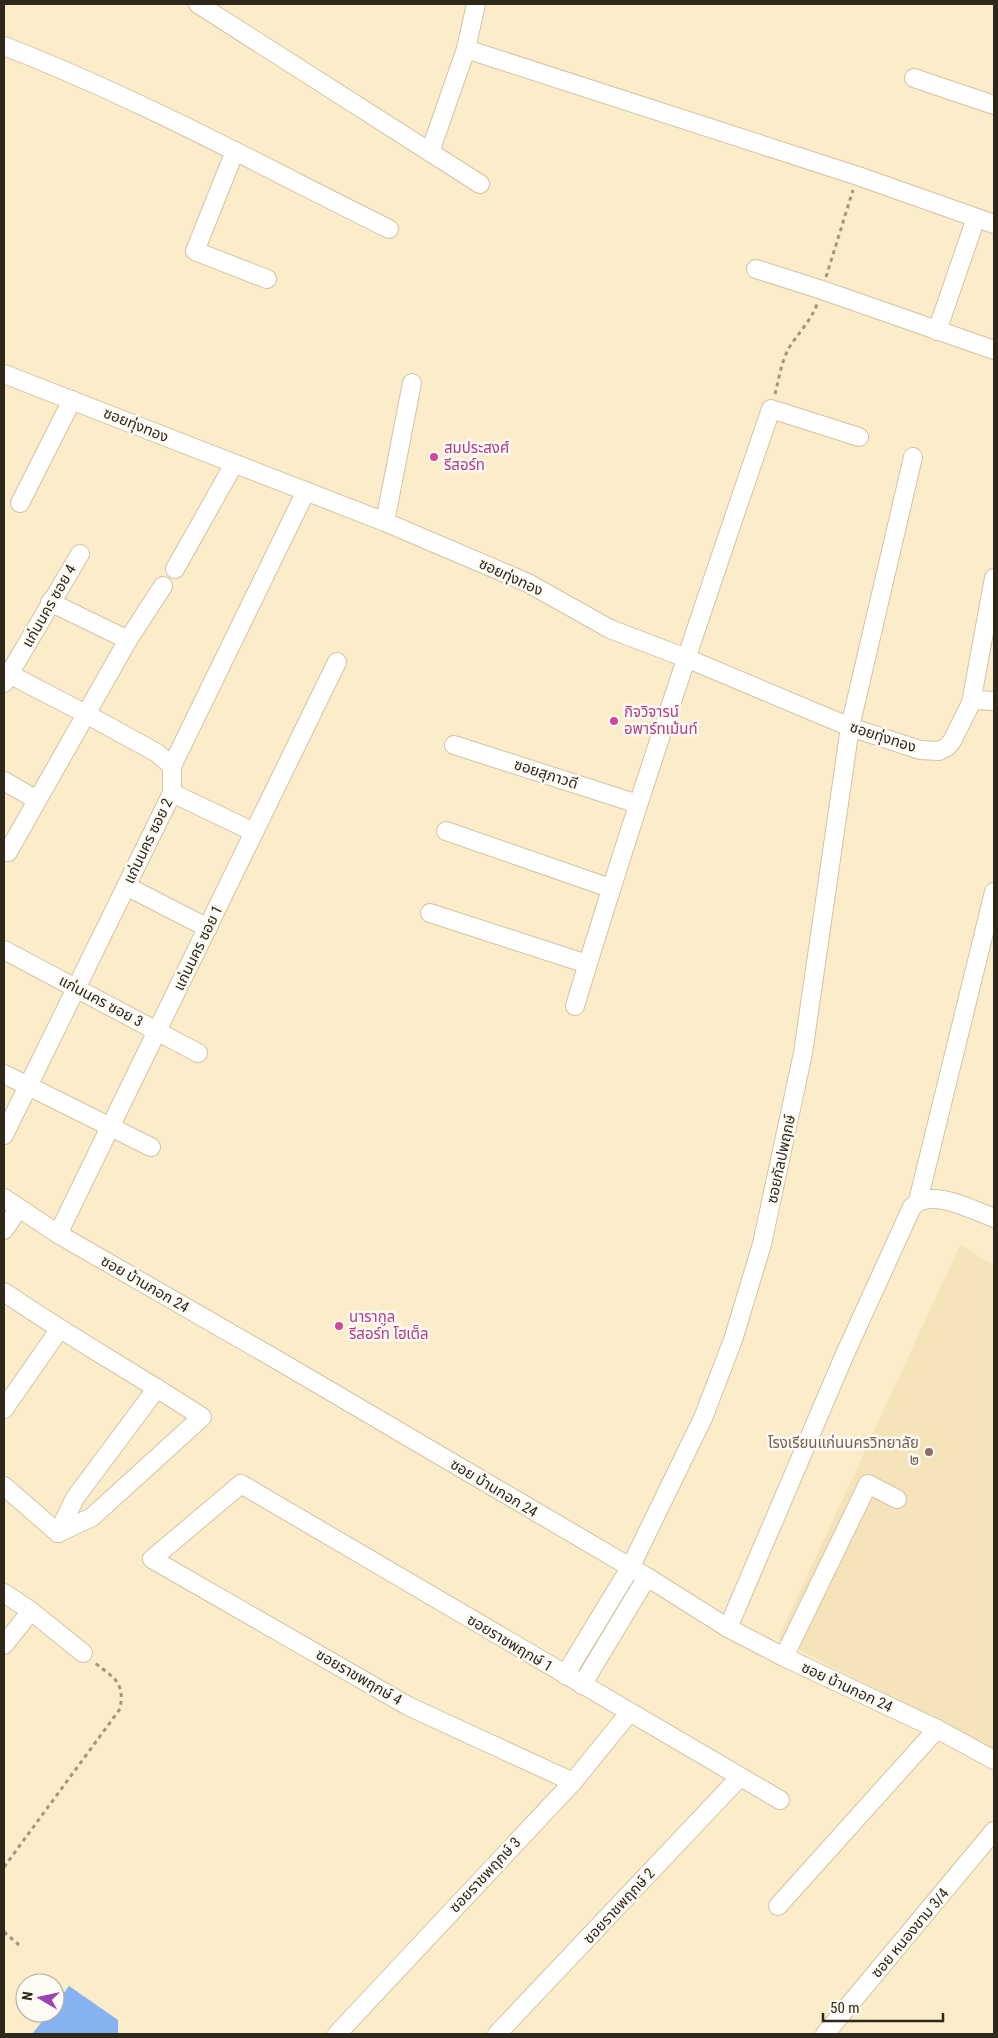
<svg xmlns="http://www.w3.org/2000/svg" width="998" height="2038" font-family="'Roboto Condensed','Noto Sans Thai',sans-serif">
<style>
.built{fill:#f5e4b9}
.water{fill:#87b2f2}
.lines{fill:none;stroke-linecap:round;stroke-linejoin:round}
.street-casing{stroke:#d2c4a2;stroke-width:20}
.path{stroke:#a1977d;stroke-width:3;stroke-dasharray:4 4;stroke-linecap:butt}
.street{stroke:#fff;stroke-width:18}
.hotel-dot{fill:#d1479c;stroke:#fefbf4;stroke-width:2}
.education-dot{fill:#8d6e63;stroke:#fefbf4;stroke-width:2}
.labels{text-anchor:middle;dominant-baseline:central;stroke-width:5;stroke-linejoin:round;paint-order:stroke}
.street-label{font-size:15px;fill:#2e281b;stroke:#fefbf4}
.hotel-label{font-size:15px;fill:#b23c85;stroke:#fefbf4;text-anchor:start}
.education-label{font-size:15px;fill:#785e54;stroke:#fefbf4;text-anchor:end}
</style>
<rect width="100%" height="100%" fill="#fbedca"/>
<!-- built -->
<polygon class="built" points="960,1245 994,1265 994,1750 778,1639"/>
<!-- water -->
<polygon class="water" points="69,1986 118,2020 118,2034 32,2034 49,2013 55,2013 55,2005"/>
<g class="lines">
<defs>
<g id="street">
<polyline points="198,4 480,184"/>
<polyline points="476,4 466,49 858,176 994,224"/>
<path d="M4 46C136 97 262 166 389 229"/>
<polyline points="914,78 994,105"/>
<polyline points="235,151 195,251 267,279"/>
<polyline points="430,152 466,49"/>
<polyline points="756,269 822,290 994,350"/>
<polyline points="937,331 976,218"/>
<polyline points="4,374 385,522 528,583 610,629 686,658 850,727 920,750 939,751 947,747 952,741 971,703 976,700 994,701"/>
<polyline points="20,503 72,400"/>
<polyline points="385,522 412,383"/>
<polyline points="175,569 234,464"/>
<polyline points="50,602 128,640"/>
<polyline points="9,674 86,714 157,753 172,766"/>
<polyline points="4,683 80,554"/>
<polyline points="971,703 994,578"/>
<polyline points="454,745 638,804"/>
<polyline points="4,781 37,800"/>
<polyline points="172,793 254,832"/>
<polyline points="446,831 610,888"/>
<polyline points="8,852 128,640 163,586"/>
<polyline points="126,886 208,928"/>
<polyline points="430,913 587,964"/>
<polyline points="4,950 198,1053"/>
<path d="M575 1006C636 805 703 607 771 409L859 437"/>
<polyline points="4,1074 151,1147"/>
<polyline points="4,1135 172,793 172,766 306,491"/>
<polyline points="4,1198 58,1234 279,1361 647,1577 728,1628 784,1657 937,1729 994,1760"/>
<polyline points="918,1201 994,892"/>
<polyline points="4,1230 19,1208"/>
<polyline points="58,1234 337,662"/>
<path d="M4 1292C68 1336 136 1374 202 1417L92 1517 58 1533"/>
<polyline points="4,1409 59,1330"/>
<polyline points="4,1486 58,1533"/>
<polyline points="58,1533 75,1498 157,1388"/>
<polyline points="4,1593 31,1611 83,1653"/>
<path d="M728 1628 845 1354 912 1207C931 1187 972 1210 994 1218"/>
<polyline points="4,1645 31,1611"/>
<polyline points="784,1657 868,1484 897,1499"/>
<polyline points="565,1675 630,1568 703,1418 733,1340 762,1244 803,1053 850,727 913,457"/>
<polyline points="582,1685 647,1577"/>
<polyline points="573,1782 408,1706 152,1559 241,1484 780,1800"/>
<polyline points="778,1906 937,1729"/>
<polyline points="337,2034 573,1782 629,1713"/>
<polyline points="497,2034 740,1777"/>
<polyline points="825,2034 994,1831"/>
</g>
</defs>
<!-- street casing -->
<use href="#street" class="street-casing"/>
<!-- path -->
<g class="path">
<polyline points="826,277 853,190"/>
<path d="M775 394C779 379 781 362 789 348 798 333 811 321 817 304"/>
<path d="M4 1867 120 1709C125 1682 114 1678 95 1663"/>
<polyline points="4,1932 19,1945"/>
</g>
<!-- street -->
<use href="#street" class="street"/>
</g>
<!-- markers -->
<g class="hotel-dot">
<circle cx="434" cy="457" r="5"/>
<circle cx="614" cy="721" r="5"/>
<circle cx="339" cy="1326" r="5"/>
</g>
<circle class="education-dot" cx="929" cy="1452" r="5"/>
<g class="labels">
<!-- street labels -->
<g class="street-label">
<text transform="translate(136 425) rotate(22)">ซอยทุ่งทอง</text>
<text transform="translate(511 577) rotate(25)">ซอยทุ่งทอง</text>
<text transform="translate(49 606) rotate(-60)">แก่นนคร ซอย 4</text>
<text transform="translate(883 737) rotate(18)">ซอยทุ่งทอง</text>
<text transform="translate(546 774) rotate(18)">ซอยสุภาวดี</text>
<text transform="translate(148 841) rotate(-64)">แก่นนคร ซอย 2</text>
<text transform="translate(198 948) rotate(-64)">แก่นนคร ซอย 1</text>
<text transform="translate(101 1001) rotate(28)">แก่นนคร ซอย 3</text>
<text transform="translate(781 1159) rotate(-78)">ซอยกัลปพฤกษ์</text>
<text transform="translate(145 1284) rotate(30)">ซอย บ้านกอก 24</text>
<text transform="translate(494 1488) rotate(31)">ซอย บ้านกอก 24</text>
<text transform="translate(510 1643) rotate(31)">ซอยราชพฤกษ์ 1</text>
<text transform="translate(359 1677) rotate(30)">ซอยราชพฤกษ์ 4</text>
<text transform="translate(847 1687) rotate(25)">ซอย บ้านกอก 24</text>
<text transform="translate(485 1875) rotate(-47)">ซอยราชพฤกษ์ 3</text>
<text transform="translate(619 1906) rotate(-47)">ซอยราชพฤกษ์ 2</text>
<text transform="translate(910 1933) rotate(-50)">ซอย หนองขาม 3/4</text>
</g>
<!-- hotel labels -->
<g class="hotel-label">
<text x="444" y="448">สมประสงศ์<tspan x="444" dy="17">รีสอร์ท</tspan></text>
<text x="624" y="712">กิจวิจารน์<tspan x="624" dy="17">อพาร์ทเม้นท์</tspan></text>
<text x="349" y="1317">นารากูล<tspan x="349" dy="17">รีสอร์ท โฮเต็ล</tspan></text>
</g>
<!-- education labels -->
<g class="education-label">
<text x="919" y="1443">โรงเรียนแก่นนครวิทยาลัย<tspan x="919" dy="17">๒</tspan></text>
</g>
</g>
<!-- border -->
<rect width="998" height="2038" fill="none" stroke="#2e281b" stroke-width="10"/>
<!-- north arrow -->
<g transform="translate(40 1998) rotate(279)"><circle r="24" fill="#fefbf4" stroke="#aba79d"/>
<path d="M0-4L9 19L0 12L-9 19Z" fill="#9845b3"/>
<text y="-8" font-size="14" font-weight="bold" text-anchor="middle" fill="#2e281b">N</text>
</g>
<!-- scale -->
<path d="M823 2013v8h120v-8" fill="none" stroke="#2e281b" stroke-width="2.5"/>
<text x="830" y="2013" font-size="15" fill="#2e281b" stroke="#fefbf4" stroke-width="4" paint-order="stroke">50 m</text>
</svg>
